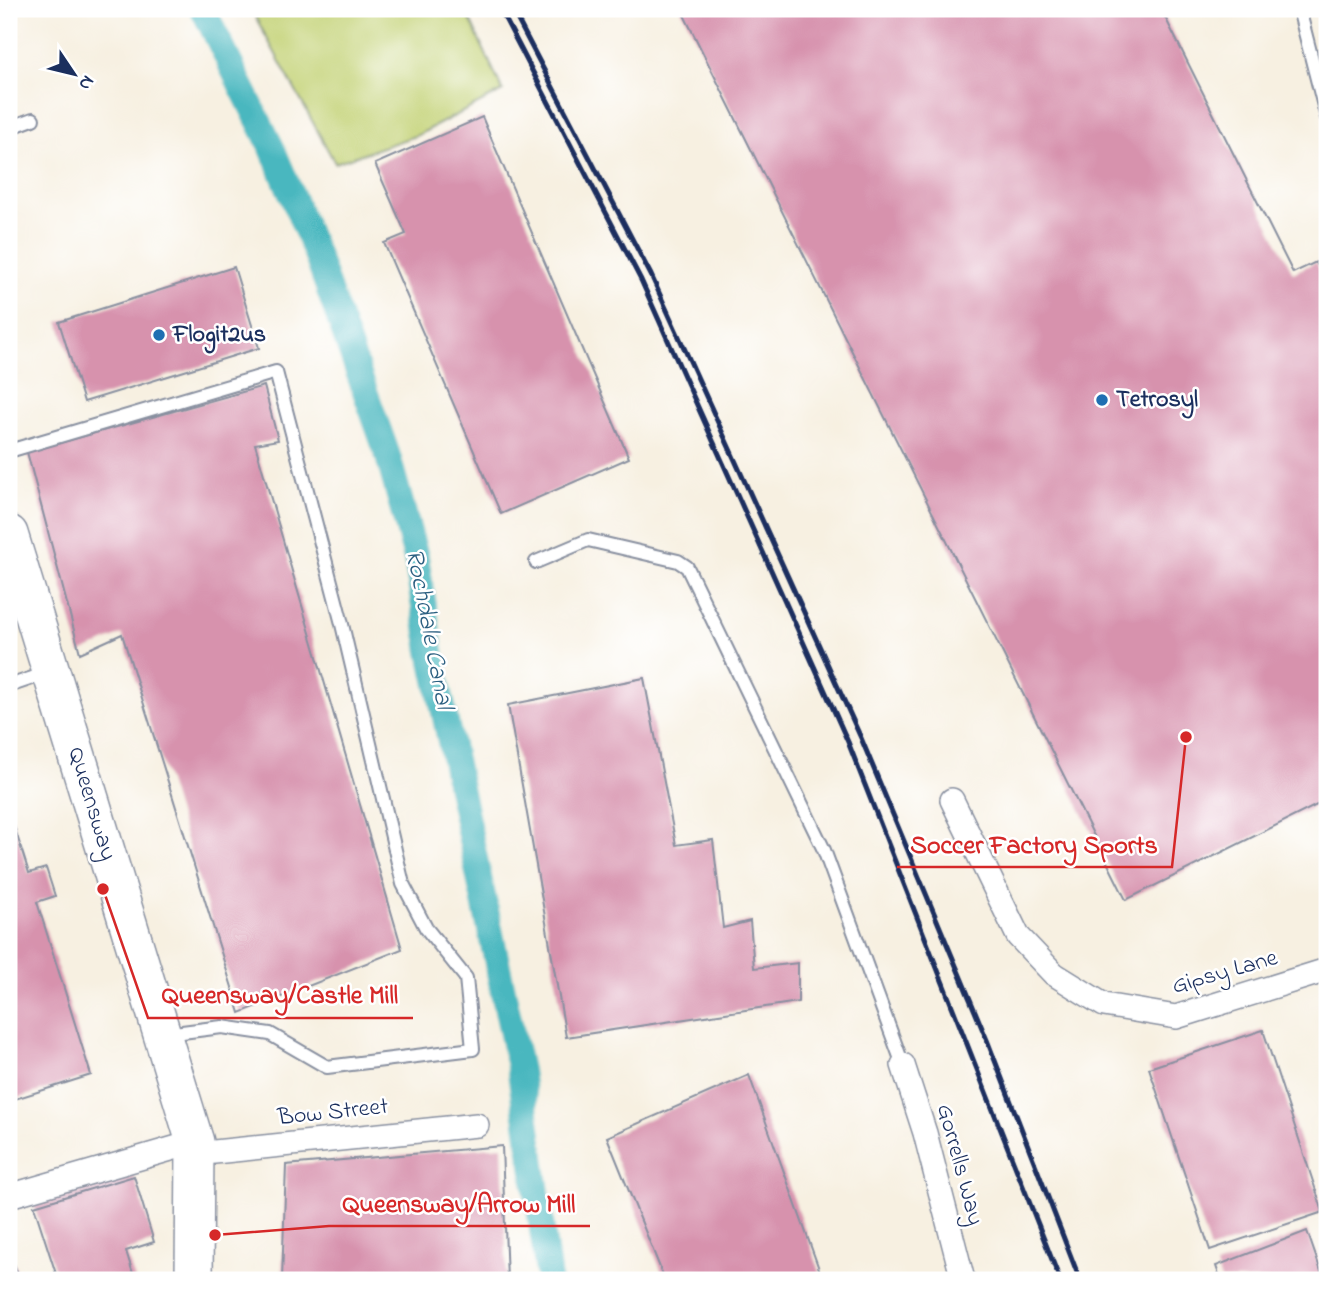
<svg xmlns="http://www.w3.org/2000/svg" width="1336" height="1289" font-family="'Indie Flower',sans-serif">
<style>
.green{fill:#c2d173;stroke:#6e8068;stroke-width:2}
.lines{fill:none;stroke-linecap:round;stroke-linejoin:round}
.canal{stroke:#48b7bf;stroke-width:26}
.building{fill:#d792ad}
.service-casing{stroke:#8990a0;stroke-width:16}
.minor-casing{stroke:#8990a0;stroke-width:26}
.primary-casing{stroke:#8990a0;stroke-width:40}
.service{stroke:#fff;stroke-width:12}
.minor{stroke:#fff;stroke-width:23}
.primary{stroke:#fff;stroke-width:37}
.rail{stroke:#1b2f5e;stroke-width:5}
.poi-dot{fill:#1f6fb2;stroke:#fff;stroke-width:2.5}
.labels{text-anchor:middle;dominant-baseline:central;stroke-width:5;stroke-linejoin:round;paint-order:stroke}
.poi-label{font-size:24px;font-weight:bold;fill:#1b2f5e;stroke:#fff;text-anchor:start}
.street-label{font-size:24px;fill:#1b2f5e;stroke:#fff}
.water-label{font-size:26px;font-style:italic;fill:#2b5f80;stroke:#fff}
.leader{fill:none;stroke:#d62828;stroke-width:2.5}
.callout-dot{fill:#d62828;stroke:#fff;stroke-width:2.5}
.callout-label{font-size:26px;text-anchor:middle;font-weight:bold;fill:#d62828;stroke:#fff;stroke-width:5;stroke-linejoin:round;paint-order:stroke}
</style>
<rect width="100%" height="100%" fill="#fff"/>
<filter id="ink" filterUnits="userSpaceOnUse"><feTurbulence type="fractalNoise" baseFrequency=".0143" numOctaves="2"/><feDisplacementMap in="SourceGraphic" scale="14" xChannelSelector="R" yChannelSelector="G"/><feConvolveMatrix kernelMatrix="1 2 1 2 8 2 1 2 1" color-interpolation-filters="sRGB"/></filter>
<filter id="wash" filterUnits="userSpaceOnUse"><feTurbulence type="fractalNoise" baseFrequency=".00686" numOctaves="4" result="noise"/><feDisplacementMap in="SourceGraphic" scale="28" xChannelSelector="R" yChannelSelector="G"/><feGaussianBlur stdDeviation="1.57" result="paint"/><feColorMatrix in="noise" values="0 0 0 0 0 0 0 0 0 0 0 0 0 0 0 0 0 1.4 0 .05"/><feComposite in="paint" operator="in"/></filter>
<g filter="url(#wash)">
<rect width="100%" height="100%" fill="#f7f0e1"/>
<!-- green -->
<polygon class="green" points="251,9 465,9 503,91 418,135 335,163"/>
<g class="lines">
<!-- canal -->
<polyline class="canal" points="203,9 272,148 315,251 387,453 416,557 431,651 520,1071 549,1280"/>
</g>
<g id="blocks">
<!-- building -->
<g class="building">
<polygon points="681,9 1161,9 1293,273 1316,262 1327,284 1327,800 1126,900"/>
<polygon points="482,117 629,458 501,514 384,243 406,234 375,164"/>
<polygon points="234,267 259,348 84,402 59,322"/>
<polygon points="264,386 278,440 255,444 402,949 240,1013 122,634 80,653 27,452"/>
<polygon points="644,678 676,845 713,840 723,928 750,921 754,968 798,963 798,1002 566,1037 508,705"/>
<polygon points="9,810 29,873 46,868 55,896 37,902 91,1075 9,1101"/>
<polygon points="1263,1030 1323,1212 1210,1250 1149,1068"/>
<polygon points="749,1075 823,1280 665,1280 607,1137"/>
<polygon points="502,1146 507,1280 282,1280 286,1165"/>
<polygon points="134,1176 154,1242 126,1251 135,1280 58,1280 34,1206"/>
<polygon points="1307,1231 1324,1280 1221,1280 1216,1266"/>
<polygon points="9,1250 20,1280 9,1280"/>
</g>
</g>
</g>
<g filter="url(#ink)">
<use href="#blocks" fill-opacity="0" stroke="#8990a0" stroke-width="2"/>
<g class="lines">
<defs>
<g id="service">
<polyline points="1299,9 1327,118"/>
<polyline points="9,128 33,119"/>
<polyline points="9,451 276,372 341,620 403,884 426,928 466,978 473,1049 327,1067 270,1034 222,1027 166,1034"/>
<polyline points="536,562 588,540 678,561 687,567 824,850 903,1065"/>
<polyline points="9,686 47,673"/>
</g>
<g id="minor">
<polyline points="952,800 1018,936 1054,974 1104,1005 1176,1017 1327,970"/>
<polyline points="903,1065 925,1133 963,1280"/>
<polyline points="195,1154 477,1125"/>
<polyline points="9,1196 195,1142"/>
</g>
<polyline id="primary" points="9,534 195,1142 194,1280"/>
</defs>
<!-- service casing -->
<use href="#service" class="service-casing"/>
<!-- minor casing -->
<use href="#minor" class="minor-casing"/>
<!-- primary casing -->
<use href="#primary" class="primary-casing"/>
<!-- service -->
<use href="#service" class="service"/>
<!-- minor -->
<use href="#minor" class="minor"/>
<!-- primary -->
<use href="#primary" class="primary"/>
<!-- rail -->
<g class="rail">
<polyline points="500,9 641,280 848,742 1060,1280"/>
<polyline points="512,9 651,275 861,738 987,1040 1080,1280"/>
</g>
</g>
</g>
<!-- markers -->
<g class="poi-dot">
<circle cx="159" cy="335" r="7"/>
<circle cx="1102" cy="400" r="7"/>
</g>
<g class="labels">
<!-- poi labels -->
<g class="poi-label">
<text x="173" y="335">Flogit2us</text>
<text x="1116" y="400">Tetrosyl</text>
</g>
<!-- street labels -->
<g class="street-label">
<text transform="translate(91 804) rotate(73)">Queensway</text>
<text transform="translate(1225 973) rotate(-16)">Gipsy Lane</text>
<text transform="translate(333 1113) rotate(-6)">Bow Street</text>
<text transform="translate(959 1165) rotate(75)">Gorrells Way</text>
</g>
<!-- water labels -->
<g class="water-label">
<text transform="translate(428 629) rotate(79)">Rochdale Canal</text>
</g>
</g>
<!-- callouts -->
<path class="leader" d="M1186 737L1172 867H897M103 889L148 1018H413M215 1235L329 1226H590"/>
<g class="callout-dot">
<circle cx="1186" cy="737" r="7"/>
<circle cx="103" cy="889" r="7"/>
<circle cx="215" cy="1235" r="7"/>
</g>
<g class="callout-label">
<text x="1034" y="853">Soccer Factory Sports</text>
<text x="280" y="1003">Queensway/Castle Mill</text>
<text x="459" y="1212">Queensway/Arrow Mill</text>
</g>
<!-- margin -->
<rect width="1336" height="1289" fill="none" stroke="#fff" stroke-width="35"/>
<!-- north arrow -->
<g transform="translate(74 74) rotate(125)" stroke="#ffffff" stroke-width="5" paint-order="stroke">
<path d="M0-5L12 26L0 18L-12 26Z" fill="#1b2f5e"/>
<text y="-10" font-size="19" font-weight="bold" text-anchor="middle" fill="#1b2f5e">N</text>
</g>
</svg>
